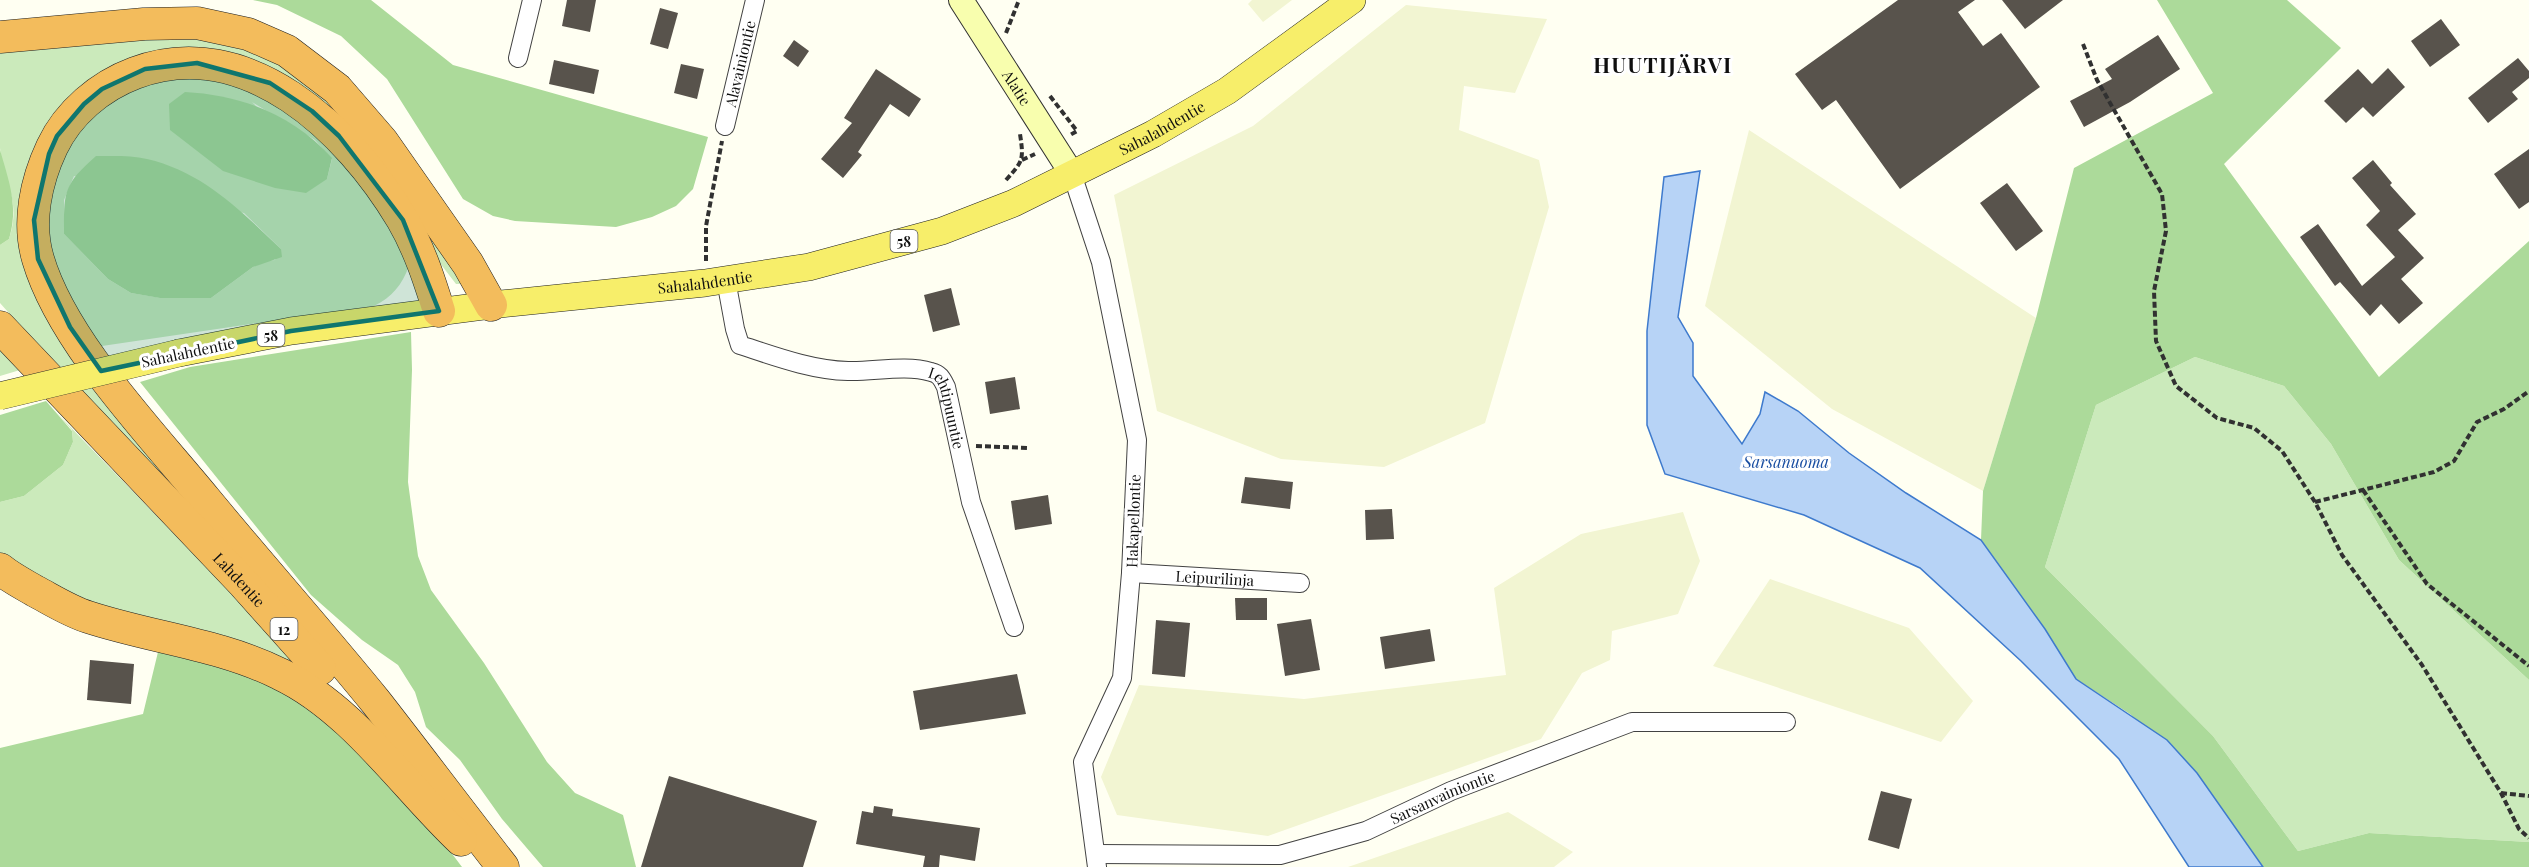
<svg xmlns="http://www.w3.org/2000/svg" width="2529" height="867" font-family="'Playfair Display',serif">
<rect width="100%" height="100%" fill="#fffff2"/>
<g fill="#f2f5d2">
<polygon points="1252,0 1292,0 1263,22 1248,4"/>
<polygon points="1406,5 1547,19 1515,93 1464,86 1459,130 1539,160 1549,207 1485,423 1384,467 1281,459 1157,411 1114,195 1253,126"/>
<polygon points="1749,130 2036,318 1983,491 1832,409 1705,306"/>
<polygon points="1683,512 1700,561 1678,614 1612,631 1610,660 1582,673 1541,739 1268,836 1117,815 1101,777 1139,685 1304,699 1506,675 1494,588 1581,534"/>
<polygon points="1770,579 1909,628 1973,701 1941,742 1713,666"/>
<polygon points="1508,812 1573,852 1554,867 1348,867"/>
</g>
<g fill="#cbeabb" fill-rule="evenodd">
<path d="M145,33L245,43L331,95L464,284H456L436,258L274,75L97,82L25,240L212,531L86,400L0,303V245L9,239C22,198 3,185 0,148C0,115 0,80 0,46Z"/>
<path d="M178,73L257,88L326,136L395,230L409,266C402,285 392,297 374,306L102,346L80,320L48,253L43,220L61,151L111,96ZM252,102L315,140L332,159L327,179ZM74,176L244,213L281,249L275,260L265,261L253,267L211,298H161L131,293L108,279L64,234V200Z"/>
<polygon points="0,349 20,370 0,376"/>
<polygon points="2195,357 2284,386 2331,444 2399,560 2529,680 2529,842 2369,833 2298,851 2213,736 2045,567 2096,405"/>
<polygon points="54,410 243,605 309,676 93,604 66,592 0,553 0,502 24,496 63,465 73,442 72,430"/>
</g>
<g fill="#acda9a">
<polygon points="253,0 371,0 453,65 708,137 693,189 676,206 652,217 616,227 515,221 493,216 463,199 387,79 341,36 277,5"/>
<polygon points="2157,0 2287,0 2341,48 2224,164 2379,377 2529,241 2529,680 2399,560 2331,444 2284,386 2195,357 2096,405 2045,567 2213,736 2298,851 2369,833 2529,842 2529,867 2263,867 2197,773 2130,714 2076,679 2045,629 1981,540 1983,491 2036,318 2074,168 2213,93"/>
<path d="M185,92C242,95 293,115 332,158L327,179L306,193L275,188L223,171L170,130L169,104Z"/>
<path d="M0,150C9,181 19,208 9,239L0,245Z"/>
<path d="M96,156C112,156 131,155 147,159C203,172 240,210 281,249L282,257L253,267L211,298H160L131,293L108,279L64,234C64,192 63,185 96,156Z"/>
<polygon points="411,332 412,370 408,482 418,556 431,590 484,663 547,762 575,793 623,815 636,867 543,867 502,819 460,760 426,727 415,692 398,665 362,640 311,595 140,382 190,367"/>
<polygon points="46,401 72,431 73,442 63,465 24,496 0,502 0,415"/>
<polygon points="158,652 237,671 289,690 404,790 462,867 0,867 0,748 143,714"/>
</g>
<polygon fill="#b7d3f6" stroke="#3e7acd" stroke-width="1.5" points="1700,171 1678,317 1693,343 1693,376 1742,444 1760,414 1765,392 1798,411 1849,453 1906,493 1981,540 2045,629 2076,679 2167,740 2197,773 2263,867 2189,867 2119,759 2021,661 1920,568 1804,515 1665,474 1647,425 1647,331 1664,177"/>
<g fill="#58534c">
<polygon points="567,0 596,0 590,32 562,26"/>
<polygon points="1898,0 1975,0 1958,12 1983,46 2001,33 2040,87 1900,189 1836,100 1822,110 1795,74"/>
<polygon points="2002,0 2063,0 2025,29"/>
<polygon points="660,8 678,13 668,49 650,44"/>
<polygon points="2441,19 2460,45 2430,67 2411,41"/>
<polygon points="2158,35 2180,69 2130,102 2084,127 2070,101 2112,79 2105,69"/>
<polygon points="794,40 809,51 798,67 783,56"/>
<polygon points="2518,58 2529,71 2529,78 2512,92 2518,99 2488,123 2468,98"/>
<polygon points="554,60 599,70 594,94 549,84"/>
<polygon points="681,64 704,69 697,99 674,93"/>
<polygon points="2388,68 2405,87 2373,117 2363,107 2346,123 2324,101 2358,69 2372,84"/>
<polygon points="876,69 921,99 909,117 890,104 858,152 862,155 843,178 821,159 852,123 844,118"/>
<polygon points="2529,149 2529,202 2519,209 2494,174"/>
<polygon points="2373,160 2392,183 2390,185 2416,214 2398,230 2424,258 2401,279 2423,303 2399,324 2381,304 2370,316 2340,282 2335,286 2300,237 2318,224 2362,286 2395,257 2366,225 2380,211 2352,178"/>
<polygon points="2007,183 2043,231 2016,251 1980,203"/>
<polygon points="951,288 960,325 933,332 924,295"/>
<polygon points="1015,377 1020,409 990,414 985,382"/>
<polygon points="1245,477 1293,482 1290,509 1241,503"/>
<polygon points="1048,495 1052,524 1015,530 1011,501"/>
<polygon points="1392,509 1394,539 1366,540 1365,510"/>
<polygon points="1235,598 1267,598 1267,620 1236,620"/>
<polygon points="1311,619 1320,670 1285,676 1277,624"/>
<polygon points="1156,620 1190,623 1185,677 1152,674"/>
<polygon points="1430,629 1435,661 1385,669 1380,637"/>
<polygon points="90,660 134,664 131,704 87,700"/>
<polygon points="1017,674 1026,714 920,730 913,691"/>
<polygon points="669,776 817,821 803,867 641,867"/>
<polygon points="1881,791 1912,799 1899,849 1868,840"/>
<polygon points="874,806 893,809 892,816 980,828 975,861 940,855 939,867 923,867 925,856 856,844 862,811 873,813"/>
</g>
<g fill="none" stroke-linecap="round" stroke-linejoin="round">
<g stroke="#424242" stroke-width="20">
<g id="street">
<polyline points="518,58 532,0"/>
<path id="s1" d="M725,126L755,0"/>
<polyline points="1072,174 1101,262 1137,440 1131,573 1122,678 1083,762 1097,867"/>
<path id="s2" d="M726,280L735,329L740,345C774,356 811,370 848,371C874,372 905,364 931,372C940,374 942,379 946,387L971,502L1014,627"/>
<path id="s3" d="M1131,573L1300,583"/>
<path id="s4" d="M1096,854L1280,855L1366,831L1451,791L1632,722H1786"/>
</g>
</g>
<g stroke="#313131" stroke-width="26">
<g id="secondary">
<path id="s5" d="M961,0L1072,174"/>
</g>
</g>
<g stroke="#202020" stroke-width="28">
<g id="primary">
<path id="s6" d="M179,353L291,331L491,305L705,283L809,267L942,231L1014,203L1153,134L1227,91L1352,0"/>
</g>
</g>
<g stroke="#202020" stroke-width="33">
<g id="highway">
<polyline points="0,37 144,24 197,23 248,34 287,51 337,89 382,141 468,264 491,305"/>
<path d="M439,311C429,279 419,248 402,219C349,130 247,31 135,73C100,86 68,113 52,147C36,181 27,222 38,259C62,341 150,432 205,499C261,567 320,633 376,702C419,757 460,812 503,867"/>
<path id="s7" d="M0,327L244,584L320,669"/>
<path d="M0,569C11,578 23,584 35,591C52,600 69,611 88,617C152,638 220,644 280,674C352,708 404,786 461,840"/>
</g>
</g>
<g stroke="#313131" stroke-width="4" stroke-dasharray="6 3" stroke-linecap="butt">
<polyline points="1006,33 1019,0"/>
<polyline points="2083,44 2097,80 2162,194 2166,231 2154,291 2156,341 2176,386 2217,418 2254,428 2282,451 2315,502 2342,555 2422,665 2501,793 2519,829 2529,838"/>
<polyline points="1050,96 1077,131 1070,135"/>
<polyline points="1022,160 1035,154"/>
<path d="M1006,180C1023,161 1024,160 1020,134"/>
<polyline points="706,261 706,226 722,141"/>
<polyline points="976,446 1029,448"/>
<polyline points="2363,490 2427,584 2529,666"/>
<polyline points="2315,502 2434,472 2454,461 2477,422 2504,409 2529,391"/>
<polyline points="2501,793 2529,796"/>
</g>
<use href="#street" stroke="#fff" stroke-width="18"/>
<use href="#secondary" stroke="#f8feae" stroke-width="24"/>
<use href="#primary" stroke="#f7ee6a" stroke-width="27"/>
<use href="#highway" stroke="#f3bc5c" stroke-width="32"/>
<g stroke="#202020" stroke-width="28" stroke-linecap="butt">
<polyline id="primary-bridge" points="0,396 179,353"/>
</g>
<use href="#primary-bridge" stroke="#f7ee6a" stroke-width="27"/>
</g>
<path fill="#0f766e" fill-opacity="0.2" stroke="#0f766e" stroke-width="4.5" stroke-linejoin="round" d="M197,63L270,83L312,111L339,136L403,220L439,311L291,331L101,371L70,327L38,259L34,220L49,154L57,136L84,104L102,89L145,69Z"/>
<g text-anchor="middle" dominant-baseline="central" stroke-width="6" stroke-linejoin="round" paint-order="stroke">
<g fill="#fff" stroke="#575757" stroke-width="1.5">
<rect x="890.5" y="230" width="27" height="22" rx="4.5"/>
<rect x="257.5" y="324" width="27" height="22" rx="4.5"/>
<rect x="270.5" y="618" width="27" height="22" rx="4.5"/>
</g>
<g font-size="14" font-weight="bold" fill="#0f0f0f">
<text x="904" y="241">58</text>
<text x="271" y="335">58</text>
<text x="284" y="629">12</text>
</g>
<g font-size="15" fill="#0f0f0f" stroke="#fff">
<text stroke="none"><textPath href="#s1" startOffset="64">Alavainiontie</textPath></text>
<text stroke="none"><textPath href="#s5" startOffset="104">Alatie</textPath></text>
<text stroke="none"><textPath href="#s6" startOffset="1017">Sahalahdentie</textPath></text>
<text stroke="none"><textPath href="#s6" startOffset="531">Sahalahdentie</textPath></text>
<text transform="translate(188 352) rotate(-12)">Sahalahdentie</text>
<text stroke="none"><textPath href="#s2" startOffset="303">Lehtipuuntie</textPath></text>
<text transform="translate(1133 521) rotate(-88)">Hakapellontie</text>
<text stroke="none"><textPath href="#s3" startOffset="84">Leipurilinja</textPath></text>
<text stroke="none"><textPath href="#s7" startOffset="348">Lahdentie</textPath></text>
<text stroke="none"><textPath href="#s4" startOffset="357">Sarsanvainiontie</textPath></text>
</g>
<g font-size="16" font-style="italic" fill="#184da1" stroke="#fff">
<text x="1786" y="461">Sarsanuoma</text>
</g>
<g font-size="21" font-weight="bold" letter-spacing="1.5" fill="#0f0f0f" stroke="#fff">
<text x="1663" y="64">HUUTIJÄRVI</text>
</g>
</g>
</svg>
